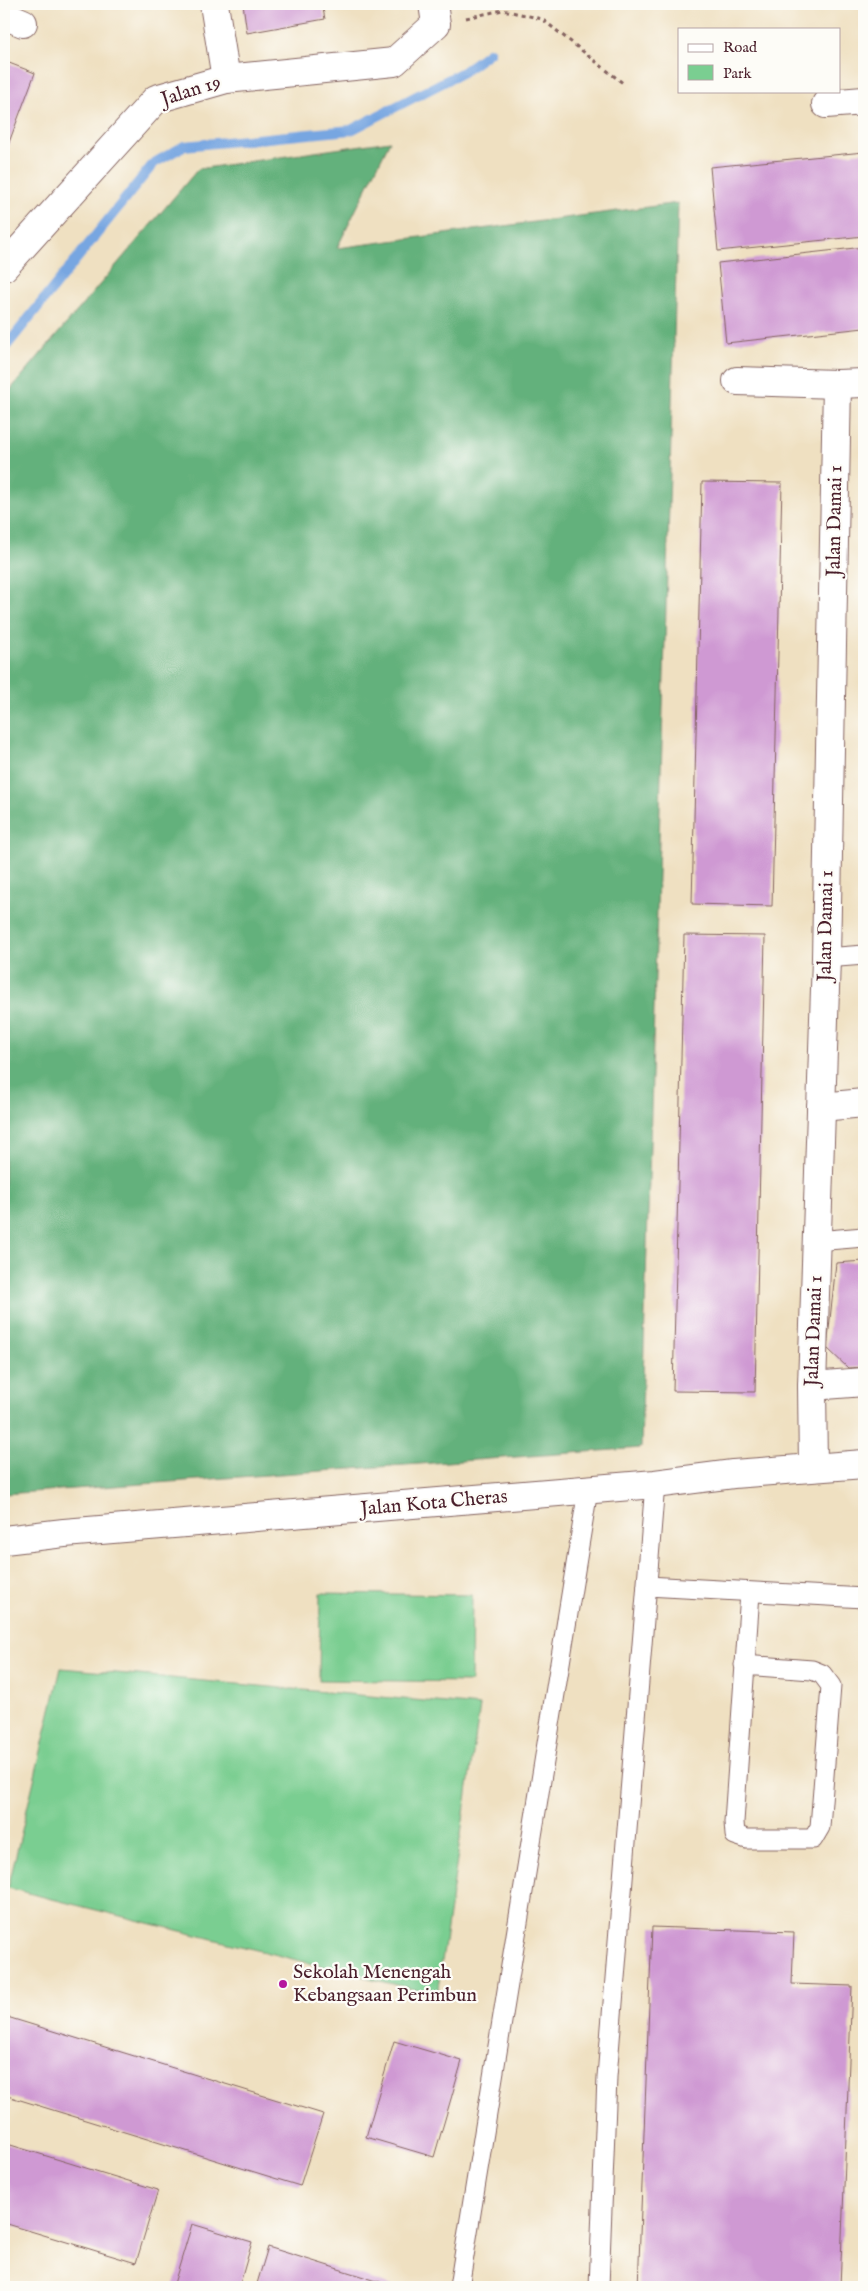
<svg xmlns="http://www.w3.org/2000/svg" width="868" height="2291" font-family="'IM FELL English',serif">
<rect width="100%" height="100%" fill="#fdfcf7"/>
<filter id="ink" filterUnits="userSpaceOnUse"><feTurbulence type="fractalNoise" baseFrequency=".02" numOctaves="2"/><feDisplacementMap in="SourceGraphic" scale="10" xChannelSelector="R" yChannelSelector="G"/><feConvolveMatrix kernelMatrix="1 2 1 2 8 2 1 2 1" color-interpolation-filters="sRGB"/></filter>
<filter id="wash" filterUnits="userSpaceOnUse"><feTurbulence type="fractalNoise" baseFrequency=".0096" numOctaves="4" result="noise"/><feDisplacementMap in="SourceGraphic" scale="20" xChannelSelector="R" yChannelSelector="G"/><feGaussianBlur stdDeviation="1.12" result="paint"/><feColorMatrix in="noise" values="0 0 0 0 0 0 0 0 0 0 0 0 0 0 0 0 0 1.4 0 .05"/><feComposite in="paint" operator="in"/></filter>
<g filter="url(#wash)">
<rect width="100%" height="100%" fill="#efe0c1"/>
<g fill="#7ace91" stroke="#62765e">
<polygon points="320,1593 472,1595 471,1682 319,1680"/>
<polygon points="61,1668 480,1706 437,1995 8,1888"/>
</g>
<polygon fill="#63b17b" stroke="#566853" points="390,141 337,248 678,203 641,1448 4,1494 4,397 198,169"/>
<g fill="none" stroke-linecap="round" stroke-linejoin="round">
<polyline stroke="#77a6e1" stroke-width="10" points="4,349 154,163 184,146 351,130 463,72 490,52"/>
</g>
<g id="blocks">
<g fill="#cf99d3">
<polygon points="243,4 322,4 325,19 247,33"/>
<polygon points="4,61 35,73 8,145 4,144"/>
<polygon points="864,152 864,236 718,251 710,167"/>
<polygon points="864,247 864,328 726,343 718,263"/>
<polygon points="702,482 782,483 772,906 692,904"/>
<polygon points="684,935 765,936 755,1392 673,1391"/>
<polygon points="864,1261 864,1367 848,1368 827,1348 836,1263"/>
<polygon points="652,1927 794,1932 792,1984 852,1986 840,2287 638,2287"/>
<polygon points="4,2016 323,2114 300,2186 4,2095"/>
<polygon points="394,2041 462,2061 434,2157 366,2137"/>
<polygon points="4,2143 158,2190 136,2263 4,2223"/>
<polygon points="192,2224 252,2242 239,2287 173,2287"/>
<polygon points="268,2247 396,2287 256,2287"/>
</g>
</g>
</g>
<g filter="url(#ink)">
<use href="#blocks" fill-opacity="0" stroke="#846360" stroke-width="1"/>
<g fill="none" stroke-linecap="round" stroke-linejoin="round">
<g stroke="#846360" stroke-width="21">
<g id="service">
<polyline points="826,958 864,955"/>
<polyline points="816,1241 864,1237"/>
<polyline points="647,1586 864,1598"/>
<polyline points="744,1665 812,1670 822,1674 831,1686 820,1827 813,1839 747,1839 735,1835 734,1822 750,1593"/>
<polyline points="459,2287 588,1490"/>
<polyline points="599,2287 607,2077 655,1484"/>
</g>
</g>
<g stroke="#846360" stroke-width="30">
<g id="minor">
<polyline points="214,4 226,79"/>
<polyline points="4,15 23,23"/>
<polyline points="826,104 864,101"/>
<polyline points="4,267 156,99 226,79 394,62 436,24 433,4"/>
<polyline points="737,381 837,384 864,383"/>
<polyline points="821,1107 864,1103"/>
<polyline points="812,1386 864,1382"/>
<polyline points="813,1467 812,1386 826,958 837,384"/>
</g>
</g>
<g stroke="#846360" stroke-width="30">
<polyline id="tertiary" points="4,1540 64,1533 655,1484 733,1474 864,1464"/>
</g>
<polyline stroke="#846360" stroke-width="3" stroke-dasharray="4 4" stroke-linecap="butt" points="466,18 503,10 542,19 624,84"/>
<use href="#service" stroke="#fff" stroke-width="19"/>
<use href="#minor" stroke="#fff" stroke-width="28"/>
<use href="#tertiary" stroke="#fff" stroke-width="28"/>
</g>
</g>
<circle fill="#b5179e" stroke="#fdfcf7" stroke-width="2" cx="283" cy="1984" r="5"/>
<g text-anchor="middle" dominant-baseline="central" stroke-width="4.5" stroke-linejoin="round" paint-order="stroke">
<g font-size="20" fill="#4a1f2b" stroke="#fdfcf7">
<text transform="translate(191 91) rotate(-18)">Jalan 19</text>
<text transform="translate(835 521) rotate(-89)">Jalan Damai 1</text>
<text transform="translate(826 926) rotate(-89)">Jalan Damai 1</text>
<text transform="translate(814 1331) rotate(-88)">Jalan Damai 1</text>
<text transform="translate(434 1503) rotate(-5)">Jalan Kota Cheras</text>
</g>
<g font-size="20" fill="#4a1f2b" stroke="#fdfcf7" text-anchor="start">
<text x="293" y="1972">Sekolah Menengah<tspan x="293" dy="23">Kebangsaan Perimbun</tspan></text>
</g>
</g>
<rect width="868" height="2291" fill="none" stroke="#fdfcf7" stroke-width="20"/>
<rect x="678" y="28" width="162" height="65" fill="#fdfcf7" stroke="#b5a4a5"/>
<rect x="688" y="44" width="25" height="8" fill="#ffffff" stroke="#b5a4a5"/>
<text x="723" y="52" font-size="15" fill="#4a1f2b">Road</text>
<rect x="688" y="65" width="25" height="15" fill="#7ace91" stroke="#b5a4a5"/>
<text x="723" y="78" font-size="15" fill="#4a1f2b">Park</text>
</svg>
